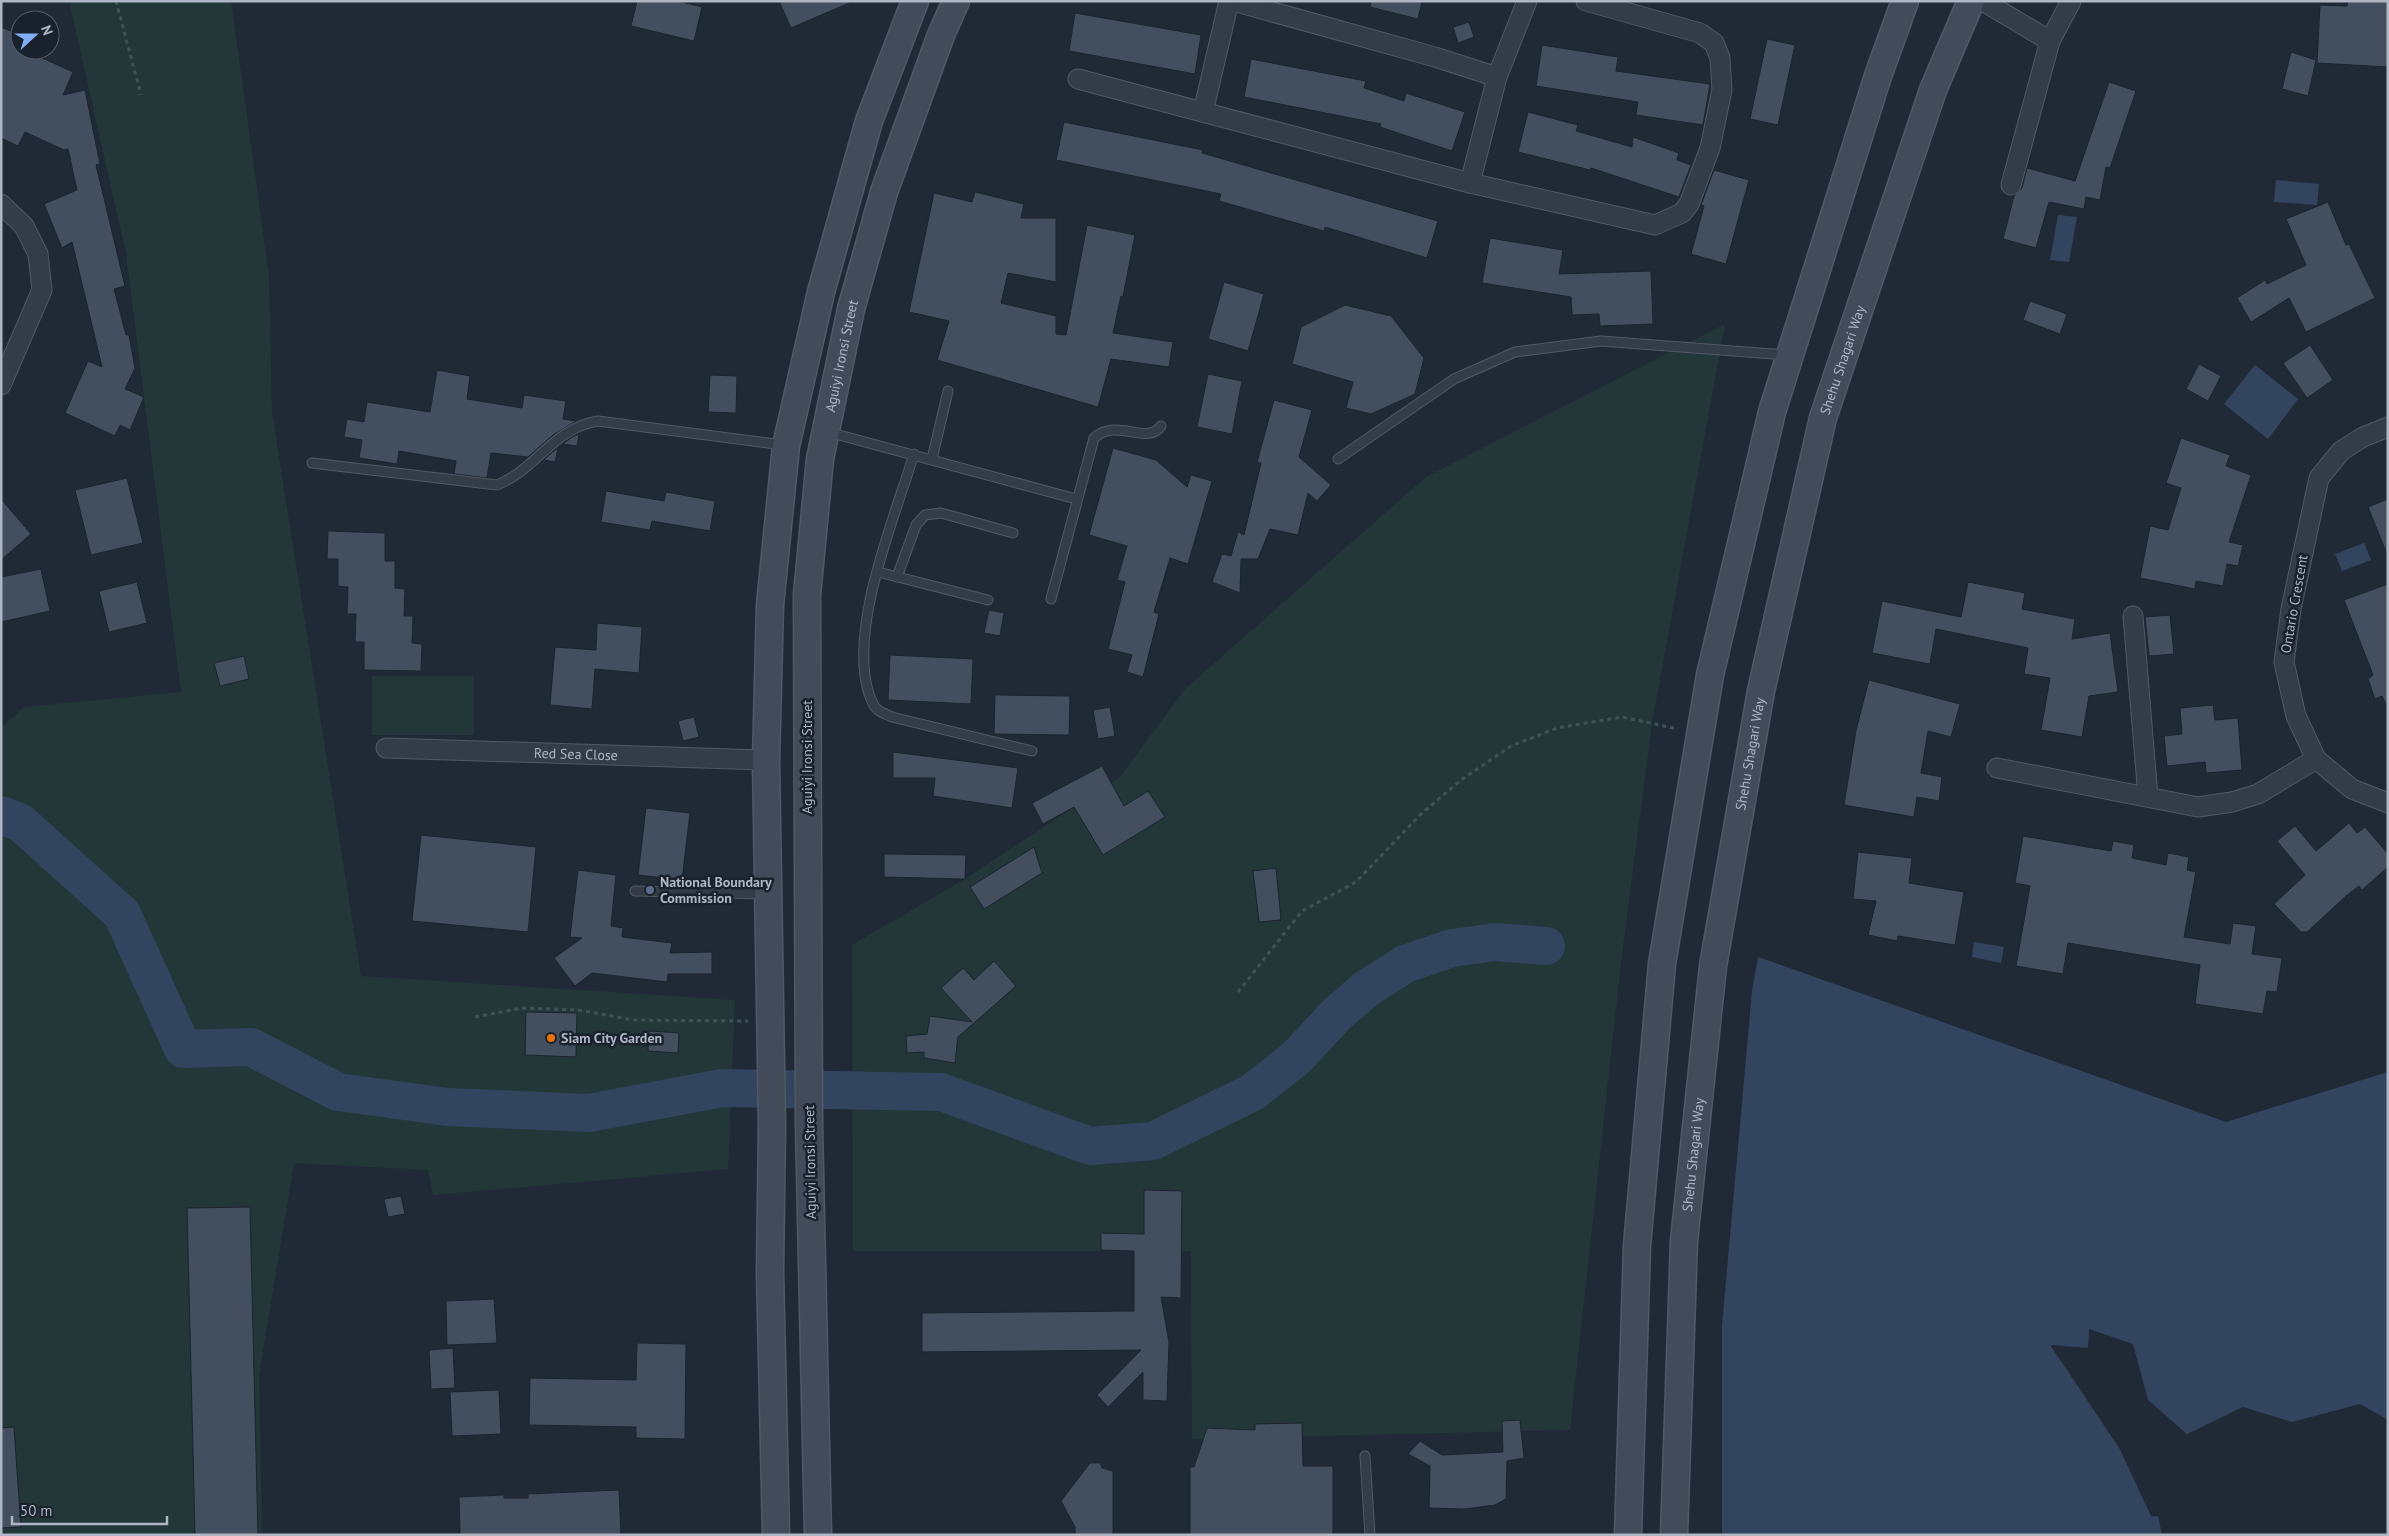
<svg xmlns="http://www.w3.org/2000/svg" width="2389" height="1536" font-family="'PT Sans',sans-serif">
<rect width="100%" height="100%" fill="#202a37"/>
<g fill="#233739">
<polygon points="69,1 231,1 269,276 272,413 361,976 735,1000 728,1169 433,1195 428,1170 294,1163 259,1375 262,1535 1,1535 1,728 24,707 181,692 126,253"/>
<polygon points="1725,324 1652,723 1621,962 1570,1430 1192,1439 1191,1251 853,1251 852,945 965,879 1120,777 1185,689 1426,477"/>
<rect x="372" y="676" width="102" height="59"/>
</g>
<g fill="#33455e">
<polygon points="2276,180 2319,184 2317,205 2274,202"/>
<polygon points="2058,215 2077,217 2069,262 2050,260"/>
<polygon points="2255,365 2298,399 2268,439 2224,404"/>
<polygon points="2364,543 2371,560 2342,571 2335,554"/>
<polygon points="1974,942 2004,947 2001,963 1972,957"/>
<polygon points="1758,957 2226,1122 2388,1072 2388,1420 2360,1404 2292,1422 2243,1407 2187,1434 2148,1400 2133,1344 2089,1329 2088,1348 2051,1345 2042,1382 2048,1408 2083,1410 2112,1477 2123,1519 2158,1516 2162,1535 1722,1535 1722,1326 1752,991"/>
</g>
<g fill="none" stroke-linecap="round" stroke-linejoin="round">
<g stroke="#33455e" stroke-width="38">
<polyline points="1,815 21,823 122,914 183,1049 251,1047 338,1092 448,1107 589,1113 722,1088 941,1092 1090,1146 1153,1141 1253,1092 1296,1058 1337,1014 1366,989 1405,964 1452,948 1496,942 1546,946"/>
<polyline points="2013,1332 2024,1340 2103,1458 2139,1535"/>
</g>
</g>
<g fill="#434f5f" stroke="#1b232e">
<polygon points="637,1 678,1 702,7 694,41 631,26"/>
<polygon points="779,1 854,1 791,28"/>
<polygon points="1371,1 1422,1 1418,19 1370,7"/>
<polygon points="2348,1 2388,1 2388,67 2317,63 2320,5 2347,6"/>
<polygon points="1075,13 1201,35 1195,74 1069,51"/>
<polygon points="1469,22 1474,37 1458,43 1453,27"/>
<polygon points="1,27 20,35 20,50 25,50 73,72 63,95 85,90 100,164 96,165 125,286 114,289 126,335 129,335 135,368 125,389 144,397 130,430 120,425 115,436 65,413 88,361 102,367 72,242 62,248 44,204 77,190 68,149 64,150 25,132 18,146 1,138"/>
<polygon points="1767,39 1795,45 1778,125 1750,119"/>
<polygon points="1542,45 1618,57 1616,71 1710,84 1703,125 1636,115 1638,102 1536,86"/>
<polygon points="2291,52 2316,60 2308,96 2282,89"/>
<polygon points="1251,59 1366,81 1364,88 1404,101 1406,93 1465,112 1452,151 1380,127 1381,124 1244,97"/>
<polygon points="2109,82 2136,91 2110,168 2106,167 2100,200 2086,197 2084,209 2049,202 2036,248 2003,239 2014,196 2022,188 2027,168 2075,181"/>
<polygon points="1528,112 1578,125 1576,131 1632,147 1633,137 1679,153 1677,160 1691,165 1679,197 1591,168 1590,170 1518,152"/>
<polygon points="1064,122 1203,150 1202,153 1438,221 1427,258 1325,227 1324,231 1219,201 1221,194 1056,160"/>
<polygon points="1714,170 1749,180 1726,264 1691,254 1704,206 1701,205"/>
<polygon points="975,192 1024,204 1021,218 1056,218 1056,282 1008,273 1001,303 1056,316 1056,334 1066,335 1087,225 1135,235 1123,297 1121,296 1113,333 1173,342 1169,367 1111,359 1098,407 937,360 949,321 909,312 934,193 972,202"/>
<polygon points="2328,202 2346,245 2349,244 2375,298 2306,332 2289,298 2251,322 2237,298 2265,280 2267,284 2306,265 2286,219"/>
<polygon points="1490,238 1563,250 1559,274 1651,271 1653,324 1600,326 1599,314 1572,315 1571,297 1482,283"/>
<polygon points="1224,282 1264,294 1248,351 1208,339"/>
<polygon points="2030,301 2067,314 2060,334 2023,320"/>
<polygon points="1345,305 1391,316 1424,358 1415,394 1371,414 1346,408 1353,382 1292,364 1301,327"/>
<polygon points="2310,345 2333,380 2307,398 2283,363"/>
<polygon points="2199,364 2221,376 2208,401 2186,389"/>
<polygon points="437,370 470,376 467,399 522,408 524,395 566,401 563,419 576,421 553,435 528,457 491,453 487,478 454,474 456,461 399,451 397,464 359,458 362,440 344,437 347,419 364,422 367,402 430,412"/>
<polygon points="1208,374 1242,381 1232,434 1197,427"/>
<polygon points="710,375 737,376 736,413 708,412"/>
<polygon points="1274,400 1312,410 1299,457 1331,485 1317,501 1308,493 1298,535 1270,529 1258,559 1241,559 1240,593 1212,582 1222,554 1231,556 1238,532 1244,535 1261,463 1257,462"/>
<polygon points="579,434 577,446 563,444 572,437"/>
<polygon points="2181,438 2230,455 2226,466 2251,475 2229,542 2243,545 2238,566 2227,564 2223,586 2196,581 2195,589 2140,578 2150,526 2168,530 2181,488 2166,483"/>
<polygon points="558,448 555,462 544,460 550,454"/>
<polygon points="1113,448 1156,460 1187,487 1191,475 1212,481 1188,564 1170,558 1154,612 1159,614 1143,677 1127,672 1132,655 1108,649 1125,582 1117,580 1127,546 1089,535"/>
<polygon points="127,478 143,543 91,555 75,490"/>
<polygon points="606,491 664,501 666,492 715,501 710,531 652,521 650,530 601,522"/>
<polygon points="1,499 31,534 1,560"/>
<polygon points="2388,499 2388,554 2387,554 2368,507"/>
<polygon points="328,531 385,533 385,561 395,561 395,588 405,589 404,616 413,616 412,643 422,644 421,671 364,670 364,642 355,642 356,614 347,614 348,587 338,586 338,559 327,559"/>
<polygon points="41,569 50,611 1,622 1,577"/>
<polygon points="137,582 147,623 109,632 99,591"/>
<polygon points="1968,582 2025,593 2022,609 2075,619 2072,639 2110,633 2118,692 2089,696 2082,737 2041,730 2050,678 2024,674 2028,648 1936,629 1930,664 1872,653 1882,601 1961,617"/>
<polygon points="2388,584 2388,708 2382,696 2375,699 2368,679 2373,675 2344,600"/>
<polygon points="989,610 1004,613 1000,636 984,633"/>
<polygon points="2170,615 2174,654 2149,656 2145,617"/>
<polygon points="597,623 642,627 639,673 595,669 592,709 550,705 555,647 596,650"/>
<polygon points="890,655 973,659 971,704 888,700"/>
<polygon points="244,656 249,679 220,686 214,663"/>
<polygon points="1869,680 1960,704 1951,737 1928,731 1921,773 1942,777 1939,801 1917,797 1914,817 1844,805 1856,730"/>
<polygon points="995,695 1070,696 1069,735 994,734"/>
<polygon points="2213,705 2215,720 2238,718 2242,770 2206,773 2205,762 2167,766 2164,736 2182,734 2180,708"/>
<polygon points="1110,707 1115,736 1098,739 1093,710"/>
<polygon points="694,717 699,737 683,741 678,721"/>
<polygon points="893,752 1018,768 1012,808 933,796 935,778 893,778"/>
<polygon points="1102,766 1124,806 1148,791 1165,817 1103,855 1074,807 1043,824 1032,803"/>
<polygon points="646,808 690,813 682,880 638,875"/>
<polygon points="2349,823 2357,833 2365,827 2388,854 2388,867 2362,890 2359,886 2346,896 2307,932 2301,932 2274,904 2305,875 2277,841 2295,826 2316,851"/>
<polygon points="421,835 536,847 528,932 412,921"/>
<polygon points="2023,836 2111,851 2113,841 2134,845 2132,858 2166,865 2168,853 2189,857 2187,870 2196,872 2184,937 2230,944 2233,923 2256,926 2252,954 2282,958 2277,992 2267,991 2263,1014 2195,1004 2200,965 2068,943 2063,974 2016,966 2030,886 2015,883"/>
<polygon points="1034,847 1042,873 984,909 970,887"/>
<polygon points="1858,852 1912,858 1909,883 1964,892 1955,945 1898,936 1897,941 1868,935 1876,901 1853,899"/>
<polygon points="884,854 966,855 965,879 884,877"/>
<polygon points="1276,868 1281,920 1259,922 1253,871"/>
<polygon points="578,870 616,875 611,926 623,928 622,937 672,943 670,953 712,952 712,974 668,974 667,982 592,973 575,986 554,958 582,938 570,937"/>
<polygon points="994,961 1016,986 958,1037 955,1063 924,1058 924,1052 907,1053 906,1036 927,1034 930,1016 972,1022 941,988 963,968 974,980"/>
<polygon points="526,1012 577,1013 576,1057 525,1055"/>
<polygon points="649,1031 679,1033 678,1053 648,1051"/>
<polygon points="1144,1190 1182,1191 1181,1298 1161,1297 1169,1342 1167,1401 1143,1400 1143,1372 1108,1407 1097,1395 1141,1350 922,1352 922,1313 1134,1311 1134,1251 1101,1250 1101,1233 1144,1234"/>
<polygon points="401,1196 405,1214 388,1217 384,1199"/>
<polygon points="250,1207 258,1535 195,1535 187,1208"/>
<polygon points="494,1299 497,1343 447,1345 446,1301"/>
<polygon points="637,1343 686,1344 685,1439 636,1438 636,1427 529,1425 530,1378 636,1380"/>
<polygon points="453,1348 455,1388 431,1389 429,1350"/>
<polygon points="499,1390 501,1434 452,1436 450,1392"/>
<polygon points="1520,1420 1524,1458 1507,1461 1506,1499 1495,1505 1465,1509 1429,1508 1430,1466 1408,1454 1420,1441 1442,1455 1503,1452 1502,1421"/>
<polygon points="1302,1423 1303,1466 1333,1466 1333,1535 1190,1535 1190,1467 1194,1467 1207,1428 1255,1430 1255,1424"/>
<polygon points="14,1427 21,1527 1,1528 1,1428"/>
<polygon points="1090,1463 1100,1463 1102,1468 1113,1471 1113,1535 1075,1535 1075,1527 1061,1501"/>
<polygon points="619,1490 621,1535 460,1535 459,1497 504,1495 504,1498 528,1498 528,1494"/>
</g>
<g fill="none" stroke-linecap="round" stroke-linejoin="round">
<g stroke="#515965" stroke-width="11">
<g id="lane">
<polyline points="828,432 1076,499"/>
<path d="M914,454C894,519 848,629 869,694C871,699 873,707 878,710C882,713 888,715 892,717L1032,751"/>
<polyline points="932,459 948,391"/>
<polyline points="1338,459 1454,379 1515,352 1601,341 1787,355"/>
<path d="M312,463L497,485C537,469 553,428 598,421L783,445"/>
<polyline points="878,572 988,600"/>
<polyline points="897,577 916,525 925,515 941,513 1013,533"/>
<path d="M1051,599L1094,438C1117,417 1147,446 1161,426"/>
<polyline points="635,891 766,894"/>
<polyline points="1365,1456 1370,1535"/>
</g>
</g>
<g stroke="#515965" stroke-width="21">
<g id="street">
<polyline points="1233,1 1435,57 1497,77"/>
<polyline points="1983,1 2050,41 2071,1"/>
<polyline points="1078,79 1470,183 1655,225 1682,213 1689,204 1710,148 1722,90 1720,58 1714,43 1700,33 1586,1"/>
<polyline points="1203,112 1229,1"/>
<polyline points="1470,183 1497,77 1527,1"/>
<polyline points="2011,185 2050,41"/>
<polyline points="1,204 24,226 38,254 42,290 1,385"/>
<polyline points="2388,427 2363,437 2341,451 2319,478 2291,609 2284,662 2296,716 2316,759 2352,789 2388,803"/>
<polyline points="2133,616 2148,797"/>
<path id="s1" d="M386,748L766,760"/>
<polyline points="1997,768 2198,807 2232,802 2258,794 2316,759"/>
</g>
</g>
<g stroke="#515965" stroke-width="29">
<g id="secondary">
<polyline points="776,1535 770,1271 772,1125 766,760 770,605 786,446 821,292 869,121 915,1"/>
<path id="s2" d="M818,1535L809,1125L807,595L820,459L851,309L884,192L941,35L956,1"/>
<polyline points="1628,1535 1637,1246 1662,964 1710,675 1772,412 1878,76 1905,1"/>
<path id="s3" d="M1674,1535L1684,1241L1713,966L1761,691L1823,418L1933,90L1971,1"/>
</g>
</g>
<g stroke="#3f5355" stroke-width="3" stroke-dasharray="4 4" stroke-linecap="butt">
<polyline points="116,1 141,95"/>
<polyline points="1238,992 1302,911 1356,882 1421,814 1461,780 1511,746 1557,728 1622,717 1678,729"/>
<polyline points="475,1017 522,1008 578,1010 634,1020 748,1021"/>
</g>
<use href="#lane" stroke="#333c47" stroke-width="9"/>
<use href="#street" stroke="#333c47" stroke-width="19"/>
<use href="#secondary" stroke="#414b5a" stroke-width="26"/>
</g>
<circle fill="#5c6f8a" stroke="#19212c" stroke-width="2" cx="650" cy="890" r="5"/>
<circle fill="#e8710a" stroke="#19212c" stroke-width="2" cx="551" cy="1038" r="5"/>
<g text-anchor="middle" dominant-baseline="central" stroke-width="5" stroke-linejoin="round" paint-order="stroke">
<g font-size="14" fill="#aeb6c4" stroke="#19212c">
<text stroke="none"><textPath href="#s2" startOffset="1182">Aguiyi Ironsi Street</textPath></text>
<text stroke="none"><textPath href="#s3" startOffset="1191">Shehu Shagari Way</textPath></text>
<text transform="translate(2294 604) rotate(-80)">Ontario Crescent</text>
<text stroke="none"><textPath href="#s1" startOffset="190">Red Sea Close</textPath></text>
<text stroke="none"><textPath href="#s3" startOffset="786">Shehu Shagari Way</textPath></text>
<text transform="translate(807 757) rotate(-90)">Aguiyi Ironsi Street</text>
<text stroke="none"><textPath href="#s3" startOffset="381">Shehu Shagari Way</textPath></text>
<text transform="translate(810 1162) rotate(-91)">Aguiyi Ironsi Street</text>
</g>
<g font-size="14" font-weight="bold" fill="#aeb6c4" stroke="#19212c" text-anchor="start">
<text x="660" y="882">National Boundary<tspan x="660" dy="16">Commission</tspan></text>
<text x="561" y="1038">Siam City Garden</text>
</g>
</g>
<rect width="2389" height="1536" fill="none" stroke="#aeb6c4" stroke-width="5"/>
<g transform="translate(35 35) rotate(69)"><circle r="24" fill="#19212c" stroke="#555d69"/>
<path d="M0-4L9 19L0 12L-9 19Z" fill="#80aff6"/>
<text y="-8" font-size="14" font-weight="bold" text-anchor="middle" fill="#aeb6c4">N</text>
</g>
<path d="M12 1516v8h155v-8" fill="none" stroke="#aeb6c4" stroke-width="2.5"/>
<text x="20" y="1516" font-size="15" fill="#aeb6c4" stroke="#19212c" stroke-width="4" paint-order="stroke">50 m</text>
</svg>
